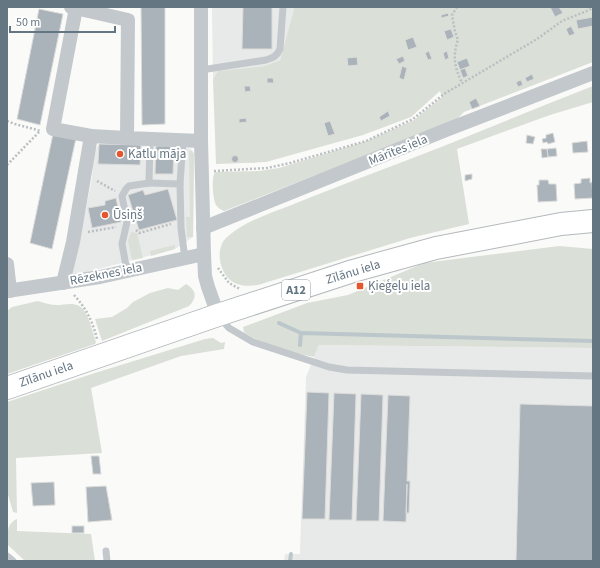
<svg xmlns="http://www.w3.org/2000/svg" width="600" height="568" font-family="'Source Sans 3',sans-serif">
<rect width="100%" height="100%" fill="#fafaf8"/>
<g fill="#e8e9e9">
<polygon points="212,7 294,7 293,13 280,60 265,66 218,71 213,79"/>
<polygon points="175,144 191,149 194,154 193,237 175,249 72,276 92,178 94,152 98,146"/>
<polygon points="319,345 593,348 593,561 284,561 285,554 300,554 306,377"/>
</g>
<g fill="#dadfd7">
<path d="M294,7H593V62L464,112L455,121L224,211C221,210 218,208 216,205C213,200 211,178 215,172L259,171L279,168L367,141L414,120L442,97L440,91L411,117L363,135L266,162L216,164L213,79L218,71L265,66L280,60L293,13Z"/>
<path d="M593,86V102L550,115L457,149L469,224L410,238L258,285C248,286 239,287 230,280C219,270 215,248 227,237C244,222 268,214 289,206C318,194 347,183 376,172C449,145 521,114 593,86Z"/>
<polygon points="189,151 192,151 194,154 193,237 187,237 186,217 190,217"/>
<polygon points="131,232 137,233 143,258 132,260 128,241"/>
<polygon points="175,245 175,249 151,256 150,251"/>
<path d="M559,246L593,249V348L319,345L314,357C293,353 261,345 244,332L243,327L307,303L348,295L424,263Z"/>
<path d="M186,284C196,290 198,297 189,306L102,341L95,319L112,317L127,308L133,302L150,293L168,288L178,290Z"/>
<path d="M38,301C44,303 51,305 57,305C64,305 72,302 79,306C88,310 93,333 96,342L95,344L7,374V311L12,307Z"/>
<polygon points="213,338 221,343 225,342 224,349 181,356 91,388 102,453 16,458 17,513 13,512 7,491 7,402 95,373 205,339"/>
<path d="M17,519V531L91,534L95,561H25L7,544C7,534 7,523 17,519Z"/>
</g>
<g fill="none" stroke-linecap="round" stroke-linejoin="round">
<g stroke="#bbc7cb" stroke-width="4">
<polyline points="279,323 301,333"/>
<polyline points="300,345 301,333 593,341"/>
<polyline points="290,561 291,554"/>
</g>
</g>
<g fill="#aab3b9" stroke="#dcdcda">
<polygon points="141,7 165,7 165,124 142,125"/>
<polygon points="243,7 272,7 272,49 242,49"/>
<polygon points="550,7 559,7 563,13 555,17"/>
<polygon points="39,9 63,14 40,125 17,119"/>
<polygon points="448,13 449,16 441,18 441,15"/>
<polygon points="593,17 593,26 578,29 576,20"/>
<polygon points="571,26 575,34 569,36 566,29"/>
<polygon points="451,29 454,37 447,40 444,31"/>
<polygon points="413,37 417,47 408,50 405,40"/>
<polygon points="429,51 432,59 428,60 425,53"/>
<polygon points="447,51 449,58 445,60 443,53"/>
<polygon points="403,56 405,61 399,64 396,59"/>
<polygon points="357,57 358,65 348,66 347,58"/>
<polygon points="467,58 470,66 460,70 457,62"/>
<polygon points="402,66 407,68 404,80 399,78"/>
<polygon points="465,68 468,76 463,78 460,70"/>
<polygon points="532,74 534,79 527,82 525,78"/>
<polygon points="267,78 273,78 274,83 267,83"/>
<polygon points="521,80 523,85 518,87 516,82"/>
<polygon points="244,86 250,86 251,91 245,92"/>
<polygon points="476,98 480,106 472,109 469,102"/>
<polygon points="388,111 390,116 381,121 379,117"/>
<polygon points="246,118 247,122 239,123 239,119"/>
<polygon points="330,121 335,134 328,136 324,123"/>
<polygon points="553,133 555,142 548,144 547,142 543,143 542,139 546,138 546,135"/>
<polygon points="53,134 76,138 52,249 30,243"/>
<polygon points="527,135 535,137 533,144 526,143"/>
<polygon points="587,141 588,152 573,153 572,143"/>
<polygon points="99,144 141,145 140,165 98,164"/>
<polygon points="156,146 174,146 173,174 155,174"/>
<polygon points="556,148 557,156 548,157 547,149"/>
<polygon points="541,149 547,149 548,157 542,158"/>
<circle cx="235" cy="159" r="3.5"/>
<polygon points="472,174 472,179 465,181 465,175"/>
<polygon points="590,178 590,183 592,182 593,198 575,199 574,184 581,183 581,179"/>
<polygon points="539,180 548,180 549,184 556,184 557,201 538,202 537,185 539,185"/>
<polygon points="168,189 177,220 139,230 128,195 143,190 145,195"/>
<polygon points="116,198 121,222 92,228 88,208 105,205 105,201"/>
<polygon points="307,392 329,393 325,519 302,519"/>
<polygon points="334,393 356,394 352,520 329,520"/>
<polygon points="361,394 383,395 379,521 356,521"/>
<polygon points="388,395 410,396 407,481 410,481 410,485 409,513 406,513 407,484 407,487 406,522 383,521"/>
<polygon points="520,404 593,406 593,561 516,561"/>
<polygon points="91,456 99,456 101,474 93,474"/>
<polygon points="54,482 55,505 33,506 31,483"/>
<polygon points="106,486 112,520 88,522 86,487"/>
<rect x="72" y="526" width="12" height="7"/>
</g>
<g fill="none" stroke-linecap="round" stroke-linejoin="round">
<g stroke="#b4b9bd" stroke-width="24">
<polyline id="highway" points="7,388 218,315 353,271 436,248 561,224 593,221"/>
</g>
<g stroke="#bbbfc2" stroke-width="2.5" stroke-dasharray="2 2" stroke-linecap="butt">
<path d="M457,7L452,15L455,32L458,40C452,57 455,68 462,83"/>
<polyline points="7,121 15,124 41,131"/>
<polyline points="7,165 40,131"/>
<polyline points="214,171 267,168 290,163 366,141 413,119 444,94 537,39 562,21 589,10 593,7"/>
<polyline points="97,181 115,191"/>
<polyline points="136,230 139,233 171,224"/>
<polyline points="88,232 116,227"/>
<polyline points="218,268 229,283 240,289"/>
<path d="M74,295C86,308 93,322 97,339"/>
</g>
<g stroke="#c3c8cc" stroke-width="7">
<path d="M201,70L266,60C273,58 277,56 280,49L283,7"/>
<polyline points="149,183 180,184 181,228 185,259"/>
<polyline points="180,184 183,140"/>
<polyline points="127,271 122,244 127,222 122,196 126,189 129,186 149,183 150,139"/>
<polyline points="219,317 229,328 253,342 329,367 347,370 593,376"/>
<polyline points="106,551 107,561"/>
<polyline points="7,556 13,561"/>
</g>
<g stroke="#c3c8cc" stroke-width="14">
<polyline points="71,7 128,20 127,138 201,141"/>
<polyline points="201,7 201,141 204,254 205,276 208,287 218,315"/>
<polyline points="76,8 53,129 91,136"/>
<polyline points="203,228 446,130 593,73"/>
<polyline points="7,264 10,291"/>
<polyline points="63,283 73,242 91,136 127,138"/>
<polyline points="7,291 100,277 204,254"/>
</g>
<use href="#highway" stroke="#fff" stroke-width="22"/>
</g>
<g fill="#e4572e" stroke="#fff" stroke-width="1.5">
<circle cx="120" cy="154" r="4"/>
<circle cx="105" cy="215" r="4"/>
<rect x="356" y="282" width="8" height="8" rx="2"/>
</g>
<g text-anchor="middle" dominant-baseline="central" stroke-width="4" stroke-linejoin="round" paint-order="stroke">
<rect fill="#fff" stroke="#939fa8" stroke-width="1" x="282" y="280" width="28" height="20" rx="3"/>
<g font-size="12" font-weight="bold" fill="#657683">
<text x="296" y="290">A12</text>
</g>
<g font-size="13" fill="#657683" stroke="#fff">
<text transform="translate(398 150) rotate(-22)">Mārītes iela</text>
<text transform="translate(353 272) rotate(-17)">Zīlānu iela</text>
<text transform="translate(106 274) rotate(-11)">Rēzeknes iela</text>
<text transform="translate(46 374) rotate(-19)">Zīlānu iela</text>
</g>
<g font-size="13" fill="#657683" stroke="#fff" text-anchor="start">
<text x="128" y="154">Katlu māja</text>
<text x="113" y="215">Ūsiņš</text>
<text x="368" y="286">Ķieģeļu iela</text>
</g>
</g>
<rect width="600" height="568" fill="none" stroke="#657683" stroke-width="16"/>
<path d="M10 26v6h105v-6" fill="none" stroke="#657683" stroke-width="2"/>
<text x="16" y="26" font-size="12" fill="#657683" stroke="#ffffff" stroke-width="3" paint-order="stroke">50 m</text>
</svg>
